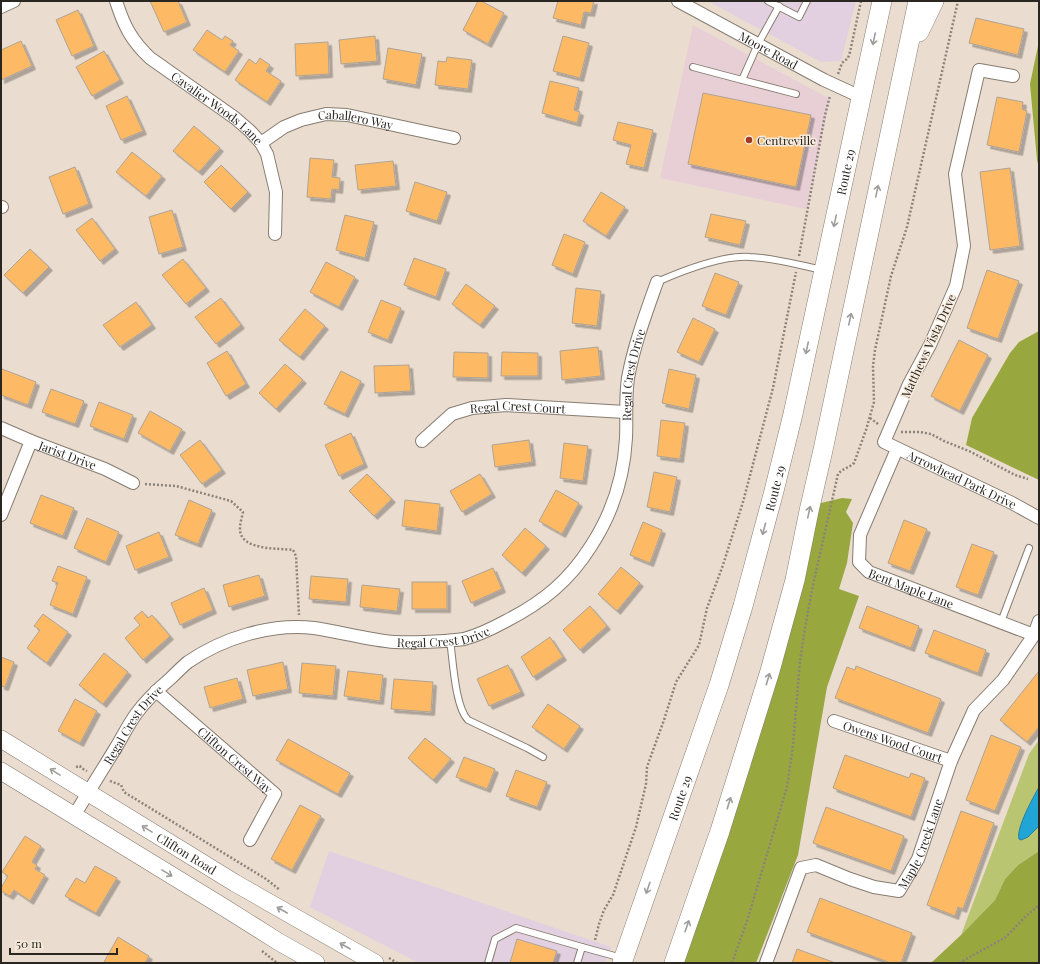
<svg xmlns="http://www.w3.org/2000/svg" width="1040" height="964" font-family="'Playfair Display',serif">
<defs>
<filter id="shadow"><feDropShadow dx="3.5" dy="3.5" stdDeviation="0" flood-color="#0004"/></filter>
</defs>
<rect width="100%" height="100%" fill="#eaddd0"/>
<g fill="#e2cfdf">
<polygon points="708,1 856,1 841,61 821,62"/>
<polygon points="329,851 611,947 605,963 419,963 310,907"/>
</g>
<polygon fill="#e8ced5" points="693,25 830,99 806,209 660,178"/>
<polygon fill="#b9c570" points="1039,740 1039,851 1018,865 1005,879 995,900 961,935 1029,754"/>
<g fill="#99a73f">
<polygon points="1039,41 1039,168 1037,160 1030,84"/>
<polygon points="1039,331 1039,480 966,445 972,418 1010,353 1019,342"/>
<polygon points="842,498 852,499 846,512 853,523 847,563 839,589 859,596 827,687 798,855 756,963 668,963 816,514 821,503"/>
<polygon points="1039,851 1039,963 931,963 961,935 995,900 1005,879 1018,865"/>
</g>
<path fill="#21a5d7" stroke="#247fa0" d="M1039,787V826L1028,837L1021,840L1019,839C1016,828 1033,798 1039,787Z"/>
<g fill="#fdb964" stroke="#afa396" filter="url(#shadow)">
<polygon points="150,1 178,1 187,22 164,32"/>
<polygon points="478,1 481,1 504,13 488,44 463,30"/>
<polygon points="558,1 594,1 591,13 584,12 581,25 553,18"/>
<polygon points="78,10 94,46 72,56 56,20"/>
<polygon points="976,18 1024,29 1018,55 969,43"/>
<polygon points="207,30 222,40 225,36 233,41 230,45 239,51 225,72 193,50"/>
<polygon points="375,36 377,61 341,64 339,40"/>
<polygon points="563,36 589,43 580,78 553,71"/>
<polygon points="21,41 32,66 1,80 1,50"/>
<polygon points="328,42 329,74 296,76 295,44"/>
<polygon points="388,48 422,54 416,85 383,79"/>
<polygon points="104,51 120,80 92,96 76,67"/>
<polygon points="447,57 472,60 468,89 435,85 438,61 446,62"/>
<polygon points="260,58 270,65 266,71 281,81 267,102 235,80 249,59 256,64"/>
<polygon points="550,81 579,88 574,110 580,112 577,123 542,113"/>
<polygon points="703,93 811,115 796,187 688,164"/>
<polygon points="127,96 143,131 121,140 106,106"/>
<polygon points="997,97 1023,102 1022,109 1027,111 1019,152 987,145"/>
<polygon points="618,122 653,130 644,168 626,164 631,145 613,140"/>
<polygon points="194,126 220,148 199,172 173,151"/>
<polygon points="132,152 162,176 146,196 116,172"/>
<polygon points="310,158 334,160 332,177 340,178 339,190 332,189 331,199 307,197"/>
<polygon points="393,161 396,186 358,190 355,165"/>
<polygon points="221,165 248,192 231,209 204,182"/>
<polygon points="75,167 89,204 63,214 49,177"/>
<polygon points="1010,168 1020,246 990,250 980,172"/>
<polygon points="415,182 447,192 437,221 406,211"/>
<polygon points="601,192 625,207 606,236 583,221"/>
<polygon points="172,210 183,247 159,254 149,217"/>
<polygon points="711,214 746,221 740,245 705,237"/>
<polygon points="345,215 374,222 365,258 336,250"/>
<polygon points="92,218 115,249 100,261 76,230"/>
<polygon points="564,234 585,242 573,274 552,265"/>
<polygon points="30,249 49,267 23,293 4,275"/>
<polygon points="414,258 446,269 436,297 404,285"/>
<polygon points="183,259 206,288 186,304 162,275"/>
<polygon points="326,262 355,277 339,307 310,292"/>
<polygon points="987,270 1019,281 998,339 967,328"/>
<polygon points="715,273 739,282 726,315 702,306"/>
<polygon points="466,284 495,306 480,325 452,304"/>
<polygon points="576,288 601,291 597,326 572,323"/>
<polygon points="221,298 241,325 216,344 195,317"/>
<polygon points="381,300 401,308 388,340 368,332"/>
<polygon points="136,302 152,325 120,347 103,325"/>
<polygon points="305,309 325,326 300,357 279,340"/>
<polygon points="693,318 715,329 699,362 677,352"/>
<polygon points="959,340 988,355 960,411 931,396"/>
<polygon points="598,347 601,376 562,380 560,351"/>
<polygon points="227,351 246,384 226,396 207,363"/>
<polygon points="454,352 488,353 488,378 453,377"/>
<polygon points="502,352 538,353 538,376 501,376"/>
<polygon points="285,364 303,380 276,409 259,393"/>
<polygon points="409,365 411,391 375,393 374,366"/>
<polygon points="2,369 36,382 28,405 1,395 1,373"/>
<polygon points="669,369 696,375 689,409 662,403"/>
<polygon points="341,371 361,381 345,414 324,404"/>
<polygon points="51,389 84,401 75,424 42,412"/>
<polygon points="99,402 133,415 124,439 90,426"/>
<polygon points="150,411 182,429 170,451 138,433"/>
<polygon points="661,420 685,423 680,459 657,456"/>
<polygon points="351,433 364,464 339,476 325,445"/>
<polygon points="200,440 222,470 202,484 180,455"/>
<polygon points="529,440 532,462 495,467 492,445"/>
<polygon points="564,443 588,446 583,481 560,478"/>
<polygon points="654,472 677,477 670,512 647,507"/>
<polygon points="367,474 392,499 374,516 349,491"/>
<polygon points="480,474 492,494 462,512 450,491"/>
<polygon points="556,490 579,503 562,534 539,521"/>
<polygon points="41,495 74,508 63,536 30,523"/>
<polygon points="189,500 212,510 198,544 175,535"/>
<polygon points="405,500 440,504 437,531 402,526"/>
<polygon points="87,518 119,532 106,562 74,548"/>
<polygon points="904,520 927,529 910,571 888,563"/>
<polygon points="643,522 662,530 650,563 630,555"/>
<polygon points="525,528 546,546 522,573 502,555"/>
<polygon points="159,532 169,557 135,570 126,546"/>
<polygon points="972,544 994,552 978,595 956,587"/>
<polygon points="58,566 87,577 73,614 50,605 58,583 52,581"/>
<polygon points="621,567 640,583 617,611 598,594"/>
<polygon points="493,568 502,589 471,603 462,581"/>
<polygon points="259,575 265,596 229,607 223,585"/>
<polygon points="311,576 348,579 346,602 309,599"/>
<rect x="412" y="582" width="35" height="27"/>
<polygon points="362,585 400,589 397,611 360,607"/>
<polygon points="204,588 213,610 180,625 171,603"/>
<polygon points="590,606 607,626 580,650 563,630"/>
<polygon points="867,606 919,626 911,648 859,628"/>
<polygon points="142,611 148,618 152,615 170,636 143,660 125,638 140,625 134,618"/>
<polygon points="43,614 68,632 47,663 27,648 40,630 34,626"/>
<polygon points="934,630 986,650 978,673 925,653"/>
<polygon points="550,637 563,657 533,677 521,657"/>
<polygon points="104,653 128,672 103,704 79,685"/>
<polygon points="1,657 14,662 5,687 1,686"/>
<polygon points="283,662 288,689 253,696 247,670"/>
<polygon points="302,663 336,666 333,696 299,693"/>
<polygon points="508,665 521,692 489,706 477,679"/>
<polygon points="856,666 941,699 928,733 835,698 847,667 855,670"/>
<polygon points="348,671 383,675 380,701 344,696"/>
<polygon points="1039,671 1039,727 1027,742 1000,720"/>
<polygon points="237,678 243,699 210,708 204,687"/>
<polygon points="394,679 433,682 431,712 391,709"/>
<polygon points="75,699 97,711 80,743 58,731"/>
<polygon points="548,704 580,726 564,749 532,727"/>
<polygon points="991,735 1021,747 995,811 966,800"/>
<polygon points="425,738 451,759 433,780 408,758"/>
<polygon points="288,739 350,773 338,794 276,760"/>
<polygon points="845,755 909,778 911,773 925,778 911,817 833,788"/>
<polygon points="464,757 495,769 487,789 456,777"/>
<polygon points="516,770 547,782 537,807 506,796"/>
<polygon points="300,805 321,816 292,870 271,859"/>
<polygon points="826,807 904,836 891,871 813,843"/>
<polygon points="961,811 994,823 963,909 958,907 955,916 927,905"/>
<polygon points="25,836 41,846 32,862 37,865 35,869 45,875 30,901 14,890 10,896 1,891 1,888 8,876 2,872"/>
<polygon points="95,866 117,878 96,913 65,896 76,878 85,883"/>
<polygon points="820,898 912,933 901,963 891,963 807,932"/>
<polygon points="118,937 149,956 145,963 106,963 104,962"/>
<polygon points="517,939 557,951 553,963 510,963"/>
<polygon points="797,949 833,962 832,963 792,963"/>
</g>
<g fill="none" stroke-linecap="round" stroke-linejoin="round">
<g stroke="#877c70" stroke-width="8">
<g id="service">
<polyline points="768,1 799,17 807,1"/>
<polyline points="693,67 742,80 758,44 779,6"/>
<polyline points="742,80 796,94"/>
<path d="M657,282C682,271 723,255 750,257C774,258 799,265 823,270"/>
<polyline points="1001,622 1029,548"/>
<path d="M450,640C453,660 455,707 468,720L527,748L543,757"/>
<polyline points="488,963 495,939 516,928 582,947"/>
<polyline points="577,963 582,947 622,958"/>
</g>
</g>
<g stroke="#877c70" stroke-width="14">
<g id="minor">
<path id="s1" d="M116,1C124,26 131,40 150,58L235,118L250,131L261,143L267,154L276,192L275,234"/>
<path id="s2" d="M678,1L824,80L861,97"/>
<polyline points="1,7 14,1"/>
<path id="s3" d="M1013,76L979,70L955,174L964,246L956,286L930,345L909,384L884,442L1012,503L1039,518"/>
<path id="s4" d="M261,143L284,127L301,120L326,114L347,115L454,138"/>
<polyline points="1,207 2,207"/>
<path id="s5" d="M1,428L31,441L105,469L133,483"/>
<path id="s6" d="M422,441L452,414L472,408L506,405L625,412"/>
<path id="s7" d="M897,449L860,535L859,562L869,572L1034,635"/>
<polyline points="1,515 31,441"/>
<path id="s8" d="M156,691L275,794L250,840"/>
<path id="s9" d="M834,721L951,761"/>
<path id="s10" d="M74,816C87,794 101,772 115,749C122,738 128,725 136,714C146,700 158,689 171,678C176,673 182,667 188,662C223,638 271,623 314,628C342,632 368,640 395,642C413,643 429,642 446,641C452,640 458,640 464,639C479,635 493,628 506,621C543,602 569,581 591,546C612,514 624,476 626,438C627,418 625,398 628,378C634,345 646,313 657,282"/>
<path id="s11" d="M766,963L801,868L816,865L850,879L874,887L899,891L918,859L951,761L974,710L1003,680L1034,635L1039,621"/>
</g>
</g>
<g stroke="#877c70" stroke-width="18">
<g id="secondary">
<path id="s12" d="M1,739L235,883L375,963"/>
<polyline points="1,771 225,908 279,942 316,963"/>
</g>
</g>
<g stroke="#877c70" stroke-width="20">
<g id="primary">
<polyline points="919,32 934,1"/>
<path id="s13" d="M622,963L719,685L743,606L774,491L793,414L882,1"/>
<polyline points="674,963 720,831 770,671 795,580 809,511 823,450 918,1"/>
</g>
</g>
<g stroke="#8b837a" stroke-width="2.5" stroke-dasharray="2 2" stroke-linecap="butt">
<polyline points="838,74 842,63 848,58 850,52 861,1"/>
<polyline points="799,256 825,115 830,96"/>
<polyline points="870,418 878,424"/>
<polyline points="901,432 920,432 931,434 944,441 971,452 1015,475 1028,479"/>
<path d="M145,484L176,486L231,501L243,512C242,517 240,523 240,528C239,551 279,548 293,550L296,556L299,615"/>
<polyline points="76,767 80,766 81,768 87,771"/>
<polyline points="110,781 121,785 124,792 266,879 280,890"/>
<polyline points="595,940 599,924 604,910 613,895 636,827 646,784 647,767 664,720 676,682 699,645 707,608 723,565 743,502 773,388 796,272"/>
<polyline points="262,951 277,963"/>
<polyline points="389,958 397,963"/>
<path d="M732,963L747,921L787,787L793,745L800,661L805,628L813,585L838,474C843,468 849,468 854,463L866,430L874,402L873,366L875,350L891,276L907,227L958,1"/>
<polyline points="959,963 1006,937 1025,917 1039,905"/>
</g>
<use href="#service" stroke="#fff" stroke-width="6"/>
<use href="#minor" stroke="#fff" stroke-width="12"/>
<use href="#secondary" stroke="#fff" stroke-width="17"/>
<use href="#primary" stroke="#fff" stroke-width="19"/>
</g>
<defs><path id="oneway-shaft" d="M-6 0H5M1.5-3L5.5 0L1.5 3" fill="none" stroke-width="1.6" stroke-linecap="round" stroke-linejoin="round"/></defs>
<g stroke="#9f9d9b">
<use href="#oneway-shaft" transform="translate(874 39) rotate(102)"/>
<use href="#oneway-shaft" transform="translate(877 191) rotate(-78)"/>
<use href="#oneway-shaft" transform="translate(835 221) rotate(102)"/>
<use href="#oneway-shaft" transform="translate(850 319) rotate(-78)"/>
<use href="#oneway-shaft" transform="translate(807 348) rotate(102)"/>
<use href="#oneway-shaft" transform="translate(809 512) rotate(-78)"/>
<use href="#oneway-shaft" transform="translate(764 529) rotate(105)"/>
<use href="#oneway-shaft" transform="translate(768 679) rotate(-73)"/>
<use href="#oneway-shaft" transform="translate(55 772) rotate(-148)"/>
<use href="#oneway-shaft" transform="translate(729 803) rotate(-73)"/>
<use href="#oneway-shaft" transform="translate(147 829) rotate(-149)"/>
<use href="#oneway-shaft" transform="translate(167 873) rotate(31)"/>
<use href="#oneway-shaft" transform="translate(648 888) rotate(109)"/>
<use href="#oneway-shaft" transform="translate(282 910) rotate(-150)"/>
<use href="#oneway-shaft" transform="translate(687 926) rotate(-71)"/>
<use href="#oneway-shaft" transform="translate(345 946) rotate(-150)"/>
</g>
<circle fill="#a23920" stroke="#f7ebdd" stroke-width="1.5" cx="749" cy="140" r="4"/>
<g text-anchor="middle" dominant-baseline="central" stroke-width="3" stroke-linejoin="round" paint-order="stroke">
<g font-size="12" fill="#2a2621" stroke="#f7ebdd">
<text stroke="none"><textPath href="#s2" startOffset="103">Moore Road</textPath></text>
<text stroke="none"><textPath href="#s1" startOffset="151">Cavalier Woods Lane</textPath></text>
<text stroke="none"><textPath href="#s4" startOffset="102">Caballero Way</textPath></text>
<text stroke="none"><textPath href="#s13" startOffset="823">Route 29</textPath></text>
<text transform="translate(928 346) rotate(-65)">Matthews Vista Drive</text>
<text stroke="none"><textPath href="#s10" startOffset="817">Regal Crest Drive</textPath></text>
<text stroke="none"><textPath href="#s6" startOffset="107">Regal Crest Court</textPath></text>
<text stroke="none"><textPath href="#s5" startOffset="72">Jarist Drive</textPath></text>
<text stroke="none"><textPath href="#s3" startOffset="513">Arrowhead Park Drive</textPath></text>
<text stroke="none"><textPath href="#s13" startOffset="499">Route 29</textPath></text>
<text stroke="none"><textPath href="#s7" startOffset="180">Bent Maple Lane</textPath></text>
<text stroke="none"><textPath href="#s10" startOffset="457">Regal Crest Drive</textPath></text>
<text stroke="none"><textPath href="#s10" startOffset="109">Regal Crest Drive</textPath></text>
<text stroke="none"><textPath href="#s9" startOffset="62">Owens Wood Court</textPath></text>
<text stroke="none"><textPath href="#s8" startOffset="105">Clifton Crest Way</textPath></text>
<text stroke="none"><textPath href="#s13" startOffset="175">Route 29</textPath></text>
<text stroke="none"><textPath href="#s11" startOffset="256">Maple Creek Lane</textPath></text>
<text stroke="none"><textPath href="#s12" startOffset="218">Clifton Road</textPath></text>
</g>
<g font-size="12" fill="#2a2621" stroke="#f7ebdd" text-anchor="start">
<text x="757" y="140">Centreville</text>
</g>
</g>
<rect width="1040" height="964" fill="none" stroke="#2a2621" stroke-width="4"/>
<path d="M10 948v6h107v-6" fill="none" stroke="#2a2621" stroke-width="2"/>
<text x="16" y="948" font-size="12" fill="#2a2621" stroke="#f7ebdd" stroke-width="3" paint-order="stroke">50 m</text>
</svg>
